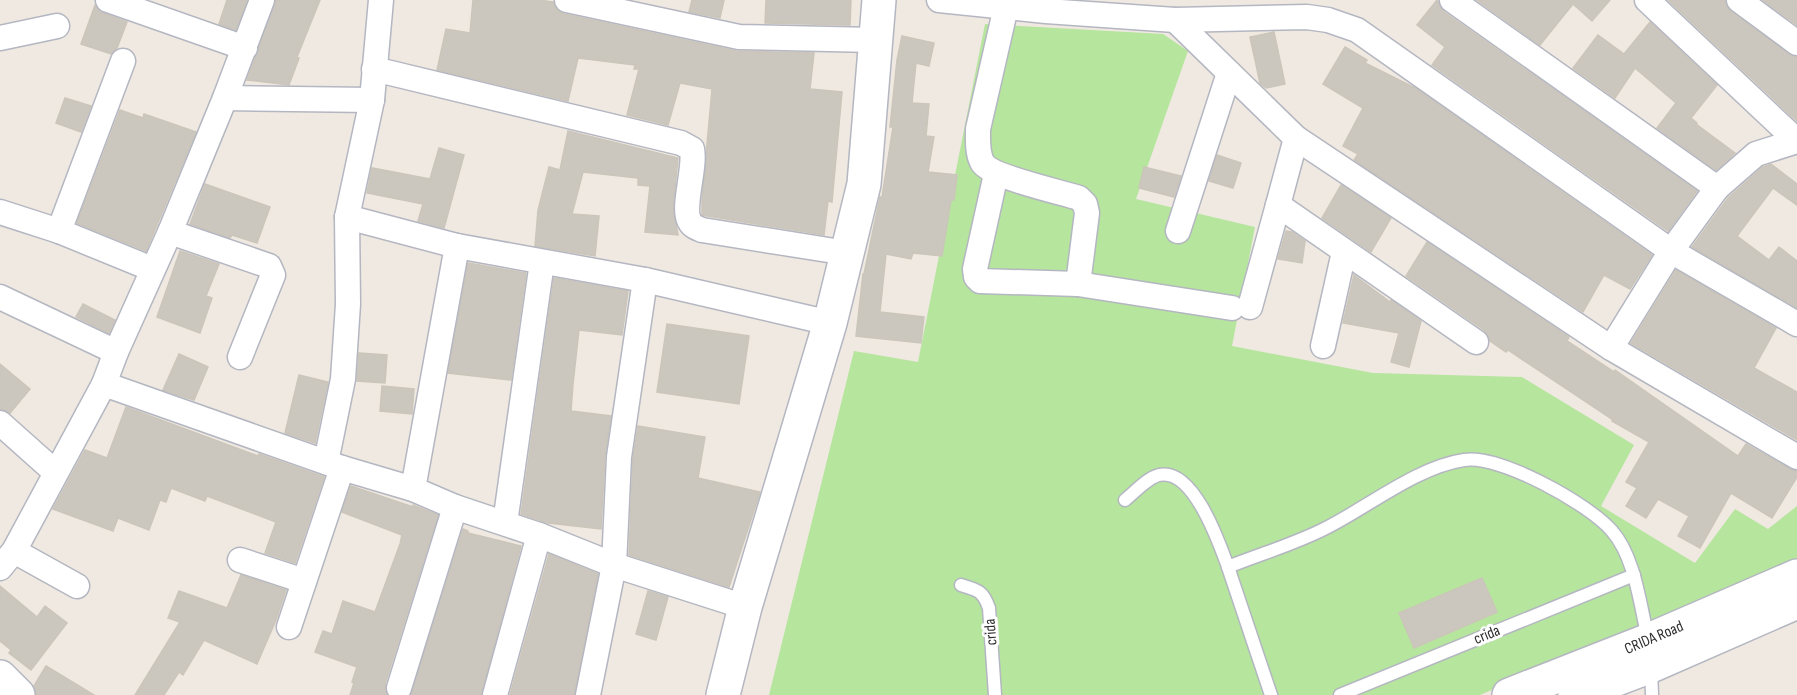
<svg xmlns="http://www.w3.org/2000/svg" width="1797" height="695" font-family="'Sofia Sans Condensed',sans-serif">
<rect width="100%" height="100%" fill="#efe9e1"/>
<polygon fill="#b6e59e" points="985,24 1163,34 1188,51 1136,199 1255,227 1232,346 1373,373 1522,377 1634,445 1601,506 1695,563 1735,509 1768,529 1797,506 1797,561 1480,695 769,695 854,351 918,362"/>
<g fill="#cbc7bf" stroke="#cbc5ba" stroke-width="1.5">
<polygon points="227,0 247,0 236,30 219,24"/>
<polygon points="276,0 320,0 297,57 299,58 289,85 247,80"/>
<polygon points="473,0 538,0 553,2 557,10 564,14 736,51 814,53 810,89 842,92 832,202 828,201 824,235 702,215 702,200 712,89 680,83 668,125 627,115 639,69 634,69 635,65 578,58 568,101 437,70 446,29 470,33"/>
<polygon points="692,0 724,0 720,18 689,12"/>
<polygon points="766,0 851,0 850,25 765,23"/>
<polygon points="1437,0 1444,12 1697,191 1668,231 1432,65 1445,47 1417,25"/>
<polygon points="1477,0 1610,0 1592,21 1573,4 1540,45"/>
<polygon points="1668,0 1725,0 1726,6 1731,11 1789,54 1797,57 1797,121"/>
<polygon points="1763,0 1797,0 1797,25"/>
<polygon points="95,5 103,13 127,22 117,48 111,54 81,44"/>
<polygon points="1650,22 1717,85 1691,118 1697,123 1696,124 1735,153 1716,170 1657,128 1676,103 1635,68 1615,98 1573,68 1598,35 1624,54"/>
<polygon points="1274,32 1285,84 1266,88 1260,83 1250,37"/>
<polygon points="902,36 934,43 929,66 916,63 912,103 929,104 926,136 934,137 928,172 957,175 954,200 951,200 942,256 913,253 911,259 886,254 880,312 924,317 921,343 856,336 863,274 864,274 880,197 882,197 893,127 890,127 897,60"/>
<polygon points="1345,47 1367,60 1365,63 1415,88 1652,255 1630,289 1604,275 1583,312 1354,160 1358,154 1343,146 1363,108 1323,84"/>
<polygon points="65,98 91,106 81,132 56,123"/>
<polygon points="120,110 143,118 144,114 196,132 146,251 77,223"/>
<polygon points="568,131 678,158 673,207 678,235 645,232 650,186 638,185 638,178 583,172 572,214 599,216 595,256 535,246 538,210 549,167 560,170"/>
<polygon points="439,148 464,155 444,228 418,221 423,204 367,193 372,168 430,179"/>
<polygon points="1217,155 1241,163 1233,188 1209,181"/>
<polygon points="1771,164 1797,184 1797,205 1773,188 1737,236 1769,260 1779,247 1797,261 1797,308 1692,247 1728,198 1763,167"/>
<polygon points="1144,167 1181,176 1174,197 1139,188"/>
<polygon points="205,184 270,207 257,243 232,235 230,238 190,224"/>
<polygon points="1341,185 1391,218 1371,252 1322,218"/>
<polygon points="1286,231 1292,232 1305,241 1302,263 1278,259"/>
<polygon points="1427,242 1569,337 1567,341 1614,372 1615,370 1738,456 1746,444 1790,469 1797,471 1797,477 1772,518 1731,493 1700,548 1678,536 1689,516 1658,499 1646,518 1626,506 1637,488 1626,482 1649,442 1612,421 1613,420 1508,350 1506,352 1490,341 1484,330 1406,276"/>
<polygon points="180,251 219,264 206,296 212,298 200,333 157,317"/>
<polygon points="468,263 526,273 511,380 448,373"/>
<polygon points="1676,270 1776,328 1754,368 1797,392 1797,440 1631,343"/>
<polygon points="1354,275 1390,302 1391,300 1421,321 1409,367 1391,362 1399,333 1343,323"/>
<polygon points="554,278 628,291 622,335 579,330 573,384 571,411 611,416 605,456 601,529 548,523 521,514"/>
<polygon points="83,304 115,320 109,333 76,317"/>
<polygon points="667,324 749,336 739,404 657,392"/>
<polygon points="359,353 387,355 385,383 357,381"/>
<polygon points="179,354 208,367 194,400 163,390"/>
<polygon points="0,364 30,389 10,413 0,409"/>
<polygon points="299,375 328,382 315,443 285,433"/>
<polygon points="382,386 414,389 412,414 380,411"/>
<polygon points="126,407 258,456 259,454 324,477 295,563 265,553 276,522 207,496 205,501 171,488 166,502 160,500 149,530 118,518 113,531 53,509 85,450 107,458"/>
<polygon points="638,426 705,437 698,478 760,492 729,587 629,555 633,458"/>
<polygon points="351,486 413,507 413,505 438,515 385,684 387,695 350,695 354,683 352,682 357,667 315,652 323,631 332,634 343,601 375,612 400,544 402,535 342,512"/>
<polygon points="463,529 468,531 468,533 521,546 481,695 411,695"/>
<polygon points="549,554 598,574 574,695 510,695"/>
<polygon points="241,575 286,590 276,620 257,664 204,640 183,675 179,672 164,695 135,695 180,622 168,618 179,591 227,608"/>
<polygon points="1482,578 1497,612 1414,648 1399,613"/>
<polygon points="0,586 37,617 45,606 67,623 31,670 9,653 11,650 0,641"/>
<polygon points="648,591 668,597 656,640 636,634"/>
<polygon points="46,666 94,695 36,695 34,686"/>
</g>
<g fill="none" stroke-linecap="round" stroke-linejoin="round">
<g stroke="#b4b7c1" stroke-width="15">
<g id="lane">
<path d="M1125,500C1135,492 1147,478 1159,475C1193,467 1219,542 1228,567C1260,554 1295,544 1326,528C1368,507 1417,467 1464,460C1499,454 1589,504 1612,531C1635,557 1640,605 1648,638"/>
<polyline points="1228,567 1271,695"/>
<path d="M961,585C978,590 983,591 989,608L995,695"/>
<polyline points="1651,667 1652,695"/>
<polyline points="1340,695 1634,575"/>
</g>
</g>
<g stroke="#b4b7c1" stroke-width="27">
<g id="street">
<polyline points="108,0 245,48"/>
<polyline points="567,0 739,37 874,40"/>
<polyline points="939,0 1046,11 1175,20 1307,17 1328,20 1357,30 1671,251 1797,324"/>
<polyline points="1452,0 1717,188"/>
<polyline points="1647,0 1797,141"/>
<polyline points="1739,0 1797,43"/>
<path d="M1006,7L978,129C978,140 977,152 982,162C990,177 1061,192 1079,198L1085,204L1087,213L1078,284"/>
<polyline points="1175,20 1296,138 1611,348 1797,457"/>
<polyline points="0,38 57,26"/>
<path d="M374,69L681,143L692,149C696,168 681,209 690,222C692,226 697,228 702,230L847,253"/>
<polyline points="225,98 372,100"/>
<polyline points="1296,138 1278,205 1476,342"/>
<polyline points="996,174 975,269 976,277 980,281 1078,284 1232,308"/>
<polyline points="0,212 59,231 152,269"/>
<polyline points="347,217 457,246 645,280 830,323"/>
<polyline points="59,231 123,61"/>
<polyline points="1178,231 1229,73"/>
<polyline points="170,232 269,266 273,275 240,357"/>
<polyline points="0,297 116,352"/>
<polyline points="1250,307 1278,205"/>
<polyline points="1323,346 1344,252"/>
<polyline points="1611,348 1671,251 1717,188 1756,154 1797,141"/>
<polyline points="104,384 342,468 413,489 455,507 539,535 614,565 745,607"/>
<polyline points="0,423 55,472"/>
<polyline points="326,462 343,379 348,304 347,217 372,100 381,0"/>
<polyline points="413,489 457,246"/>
<polyline points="505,523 542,262"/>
<polyline points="14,551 77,586"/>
<polyline points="240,560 304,581"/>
<polyline points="0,568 14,551 104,384 116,352 170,232 225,98 262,0"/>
<polyline points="289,627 342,468"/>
<polyline points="399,688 455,507"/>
<polyline points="495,695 539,535"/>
<polyline points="588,695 614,565 619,457 645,280"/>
</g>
</g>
<g stroke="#b4b7c1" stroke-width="36">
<g id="secondary">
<polyline points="0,677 18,695"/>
<polyline points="723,695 745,607 830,323 864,184 879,0"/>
<polyline points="1509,695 1649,640 1797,576"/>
<polyline points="1575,695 1651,666 1797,602"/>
</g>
</g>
<use href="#lane" stroke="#fff" stroke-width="12"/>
<use href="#street" stroke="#fff" stroke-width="24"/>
<use href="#secondary" stroke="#fff" stroke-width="33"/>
</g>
<g text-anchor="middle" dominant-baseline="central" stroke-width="6" stroke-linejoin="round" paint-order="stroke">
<g font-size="16" fill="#2e2e2e" stroke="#fff">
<text transform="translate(991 632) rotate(-94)">crida</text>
<text transform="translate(1487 635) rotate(-22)">crida</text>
<text transform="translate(1654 638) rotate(-23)">CRIDA Road</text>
</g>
</g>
</svg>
